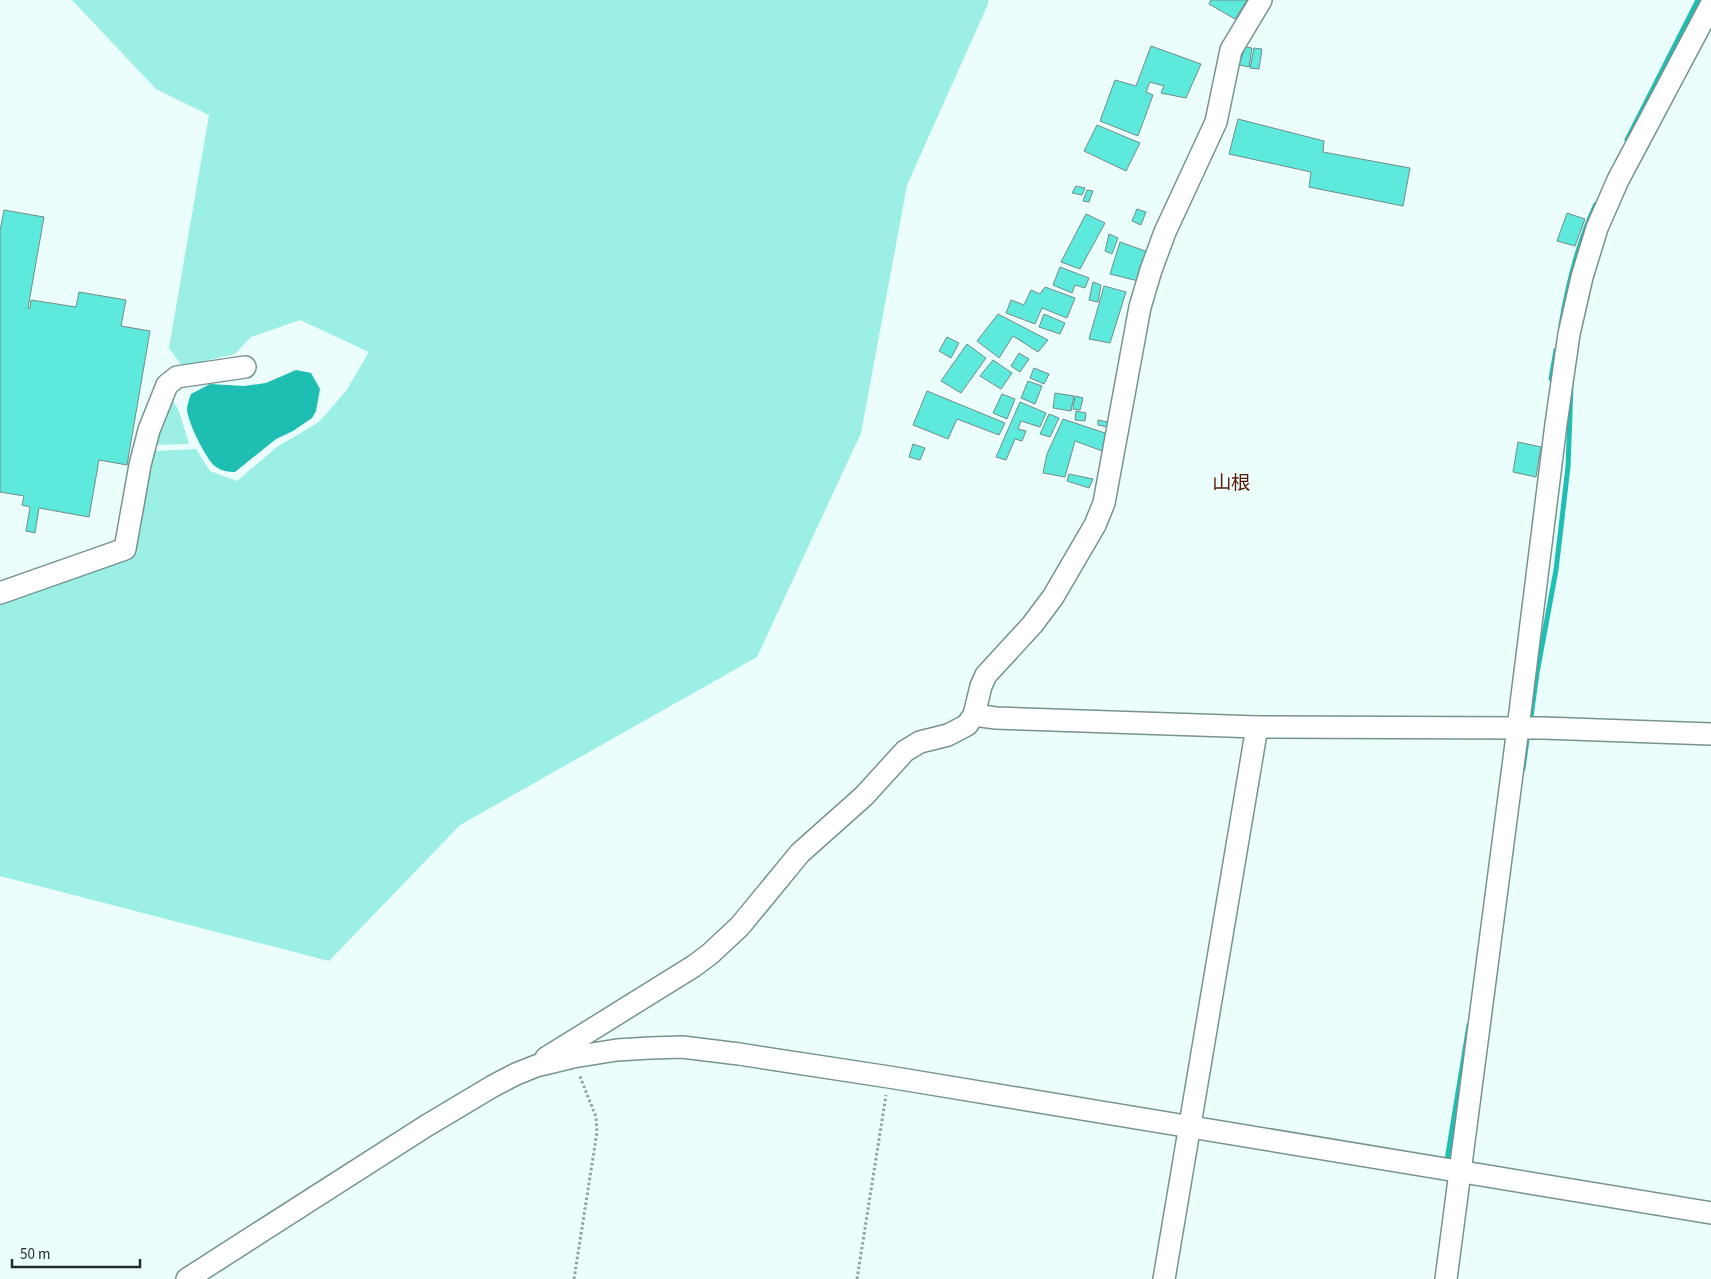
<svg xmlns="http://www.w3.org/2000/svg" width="1711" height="1279" font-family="'Source Sans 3','Noto Sans JP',sans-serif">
<rect width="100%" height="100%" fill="#ebfefb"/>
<g fill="#9befe5">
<polygon points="72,0 988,0 988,4 907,185 861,433 757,657 460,825 329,961 0,876 0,605 130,555 155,451 196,449 210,471 237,481 277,447 319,422 346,391 369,352 300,320 251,337 235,354 182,366 169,348 209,115 156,89"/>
<polygon points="170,395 179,411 189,444 155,445"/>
</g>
<path fill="#1ebeb2" d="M296,370L311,373L320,389L316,411L312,418L293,431L276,439L235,472C228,472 222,471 216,467C206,460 188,422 187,410C187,406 189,399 191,394L210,384L244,386L266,383Z"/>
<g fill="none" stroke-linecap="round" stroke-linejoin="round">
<g stroke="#1ebeb2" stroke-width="5">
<polyline points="1627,140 1698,0"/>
<path d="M1561,325C1568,283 1578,242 1596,204"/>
<polyline points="1554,380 1551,379 1556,350"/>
<polyline points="1530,724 1537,673 1556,570 1568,467 1571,386"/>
<polyline points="1523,769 1528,732"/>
<polyline points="1447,1160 1469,1025"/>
</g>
</g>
<g fill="#5ee9dd" stroke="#708d89">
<polygon points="1211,0 1247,0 1235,19 1209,4"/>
<polygon points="1151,46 1201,64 1186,98 1161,93 1164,86 1150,82 1146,92 1153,95 1138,136 1100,121 1115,80 1136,86"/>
<polygon points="1245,47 1252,48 1249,67 1239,65"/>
<polygon points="1254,48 1262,49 1259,69 1250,68"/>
<polygon points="1238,119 1324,141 1323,152 1410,168 1403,206 1309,187 1311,172 1229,154"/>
<polygon points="1097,125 1140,143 1126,171 1084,151"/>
<polygon points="1076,186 1085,188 1082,195 1072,193"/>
<polygon points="1087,190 1093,191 1089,202 1083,201"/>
<polygon points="1137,209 1146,212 1141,225 1132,221"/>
<polygon points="4,210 44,217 28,308 30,308 31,300 76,307 79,292 126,300 121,326 150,331 127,465 99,460 89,517 39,508 35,533 26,531 30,507 22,505 24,496 0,492 0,231"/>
<polygon points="1567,213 1585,219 1575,246 1557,241"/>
<polygon points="1086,214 1105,223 1080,269 1061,262"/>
<polygon points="1109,234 1118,238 1112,254 1105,251"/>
<polygon points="1120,242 1148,252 1138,281 1110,274"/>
<polygon points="1060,267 1089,278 1085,288 1075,285 1072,293 1053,285"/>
<polygon points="1093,282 1101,285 1098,302 1089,300"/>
<polygon points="1104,286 1126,292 1110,343 1089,339"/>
<polygon points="1045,287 1075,298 1067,318 1042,308 1035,324 1006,313 1011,300 1024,305 1031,290 1040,294"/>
<polygon points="998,314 1048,340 1038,352 1013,336 999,358 977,341"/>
<polygon points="1044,314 1065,323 1060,334 1039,327"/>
<polygon points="947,337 959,343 951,358 939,351"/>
<polygon points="967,344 986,358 961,393 941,381"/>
<polygon points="1019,353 1029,359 1020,372 1011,366"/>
<polygon points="993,360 1012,373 1001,389 980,376"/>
<polygon points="1034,368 1049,374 1044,384 1030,378"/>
<polygon points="1028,381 1042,386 1035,404 1021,398"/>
<polygon points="927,391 1005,423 999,435 957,419 948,439 913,425"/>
<polygon points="1055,393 1074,396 1071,411 1053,408"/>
<polygon points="1002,394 1015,399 1007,419 993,413"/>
<polygon points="1075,396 1083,398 1080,410 1073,409"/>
<polygon points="1020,402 1046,413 1040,427 1021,421 1018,429 1026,431 1022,441 1015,439 1006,460 996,457"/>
<polygon points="1076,411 1086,413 1085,421 1075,420"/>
<polygon points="1049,414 1059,418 1050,437 1040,434"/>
<polygon points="1063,419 1108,434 1105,452 1075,441 1065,477 1043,473 1047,454"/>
<polygon points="1098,420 1108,422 1107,427 1098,425"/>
<polygon points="1518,442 1541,447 1536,477 1513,472"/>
<polygon points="913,444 925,448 920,460 909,457"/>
<polygon points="1069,474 1093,479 1089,488 1067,481"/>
</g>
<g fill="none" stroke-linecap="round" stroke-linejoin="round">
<g stroke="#77938f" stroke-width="24">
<g id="minor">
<polyline points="0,593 125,549 140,465 149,430 167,385 177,377 245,367"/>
<polyline points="974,715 996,718 1257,727 1543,728 1711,734"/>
<polyline points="546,1058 694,966 710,954 740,926 800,853 864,796 905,751 920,742 948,735 967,725 974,715 981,686 986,675 1032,625 1053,597 1095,525 1104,503 1140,307 1151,270 1165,232 1216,122 1231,50 1261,0"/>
<polyline points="187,1279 426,1126 493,1086 516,1074 536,1066 573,1057 617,1050 650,1048 682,1047 739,1054 889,1077 1711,1213"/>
<polyline points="1164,1279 1257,727"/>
<polyline points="1446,1279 1518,728 1556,424 1569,334 1582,277 1597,228 1618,180 1711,5"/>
</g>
</g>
<g stroke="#91a19f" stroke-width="3" stroke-dasharray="2.5 2.5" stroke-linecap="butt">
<polyline points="574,1279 597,1132 596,1117 579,1074"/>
<polyline points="857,1279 886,1095"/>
</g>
<use href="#minor" stroke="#fff" stroke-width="21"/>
</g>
<g text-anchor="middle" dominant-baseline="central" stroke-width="5" stroke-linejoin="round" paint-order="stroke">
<g font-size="19" fill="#5a1905" stroke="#ebfefb">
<text x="1231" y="483">山根</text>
</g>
</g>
<path d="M12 1259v8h128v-8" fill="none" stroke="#212d2c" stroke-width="2.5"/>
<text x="20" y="1259" font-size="15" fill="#212d2c" stroke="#ebfefb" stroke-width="4" paint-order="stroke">50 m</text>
</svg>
